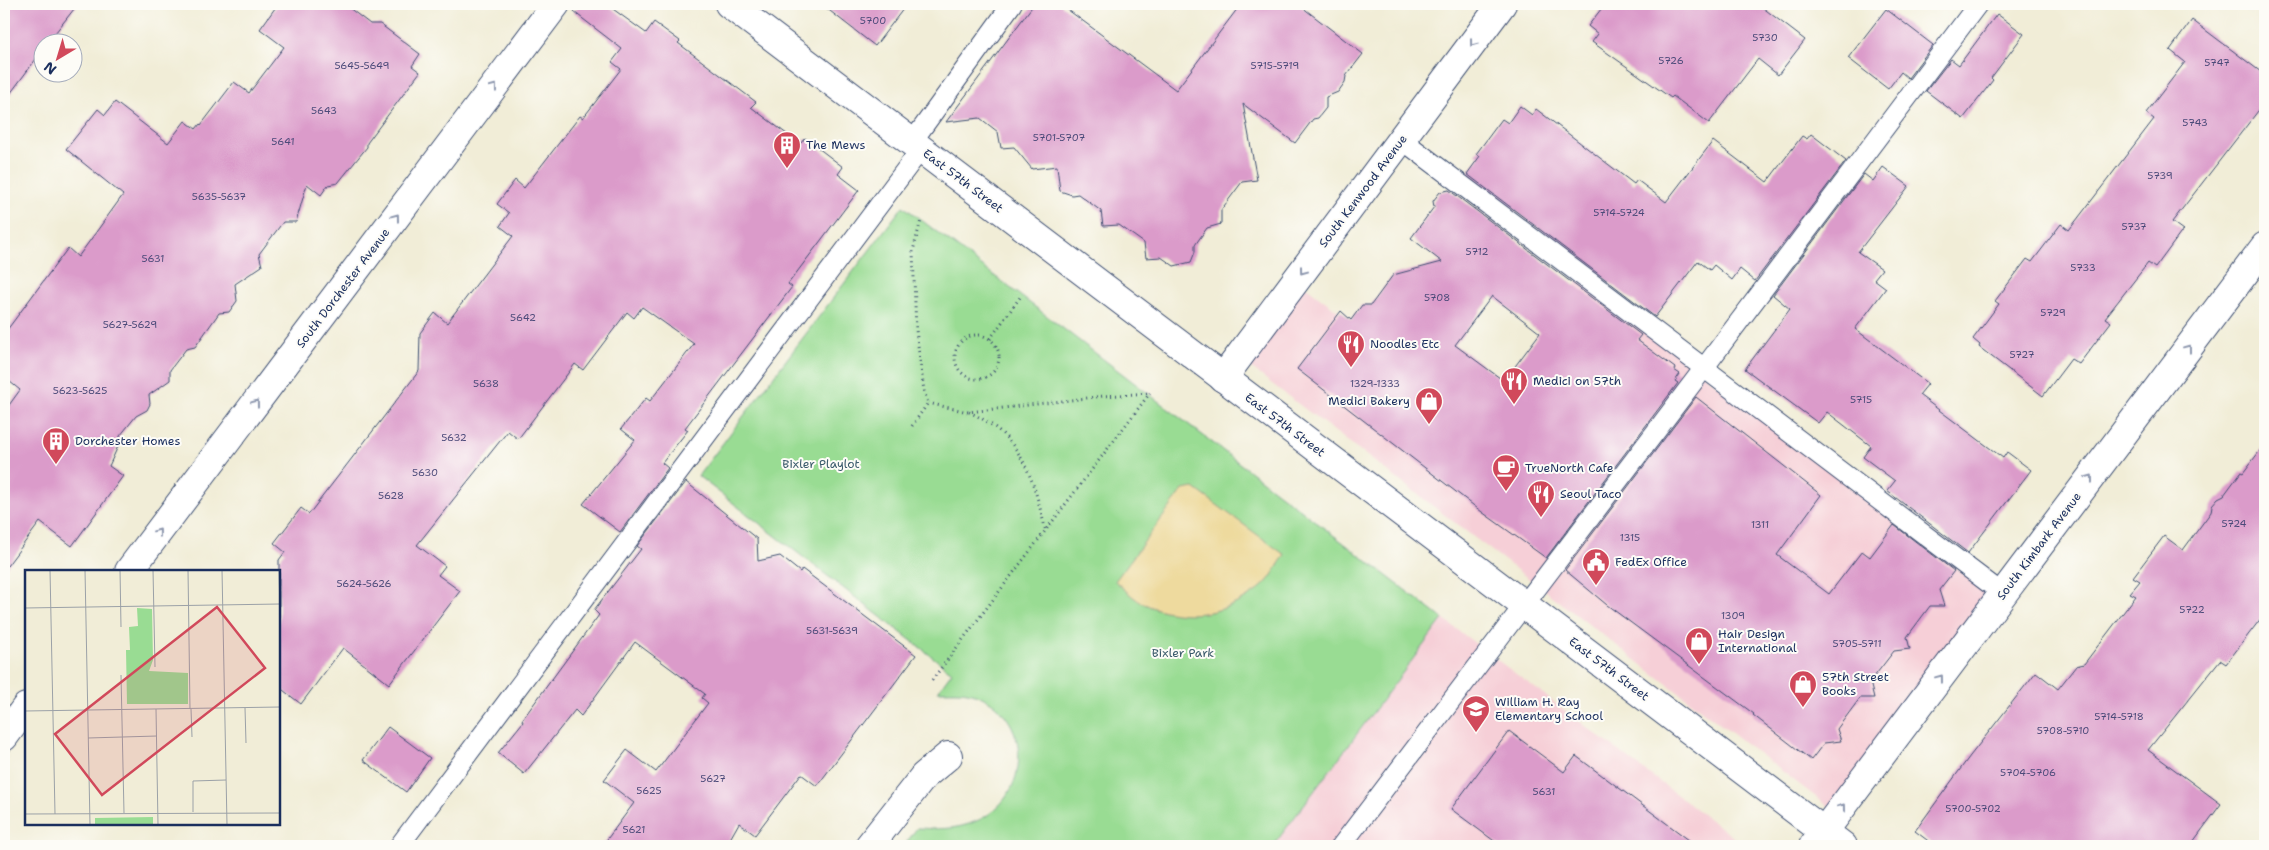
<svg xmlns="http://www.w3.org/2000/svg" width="2269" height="850" font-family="'Shantell Sans',sans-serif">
<rect width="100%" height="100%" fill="#fdfcf7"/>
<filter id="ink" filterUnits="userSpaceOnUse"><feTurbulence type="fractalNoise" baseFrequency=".02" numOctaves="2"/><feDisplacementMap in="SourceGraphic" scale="10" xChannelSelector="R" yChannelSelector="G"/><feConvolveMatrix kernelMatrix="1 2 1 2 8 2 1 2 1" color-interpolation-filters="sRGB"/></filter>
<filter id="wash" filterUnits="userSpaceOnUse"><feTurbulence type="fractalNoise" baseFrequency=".0096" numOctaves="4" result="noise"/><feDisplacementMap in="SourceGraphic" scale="20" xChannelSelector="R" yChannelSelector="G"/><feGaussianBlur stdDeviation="1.12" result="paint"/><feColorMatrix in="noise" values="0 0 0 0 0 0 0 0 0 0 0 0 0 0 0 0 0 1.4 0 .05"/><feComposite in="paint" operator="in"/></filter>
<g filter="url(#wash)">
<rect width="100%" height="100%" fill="#f1edd7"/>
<g fill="#f6cfd7">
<polygon points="1579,279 1994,597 1833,810 1242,361 1301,283 1477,416"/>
<polygon points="1443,619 1745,846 1273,846"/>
</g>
<path fill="#99dc93" stroke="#5a8678" d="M903,206L1443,619L1273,846H904L917,828C936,829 956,830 974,822C1033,799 1035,713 972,693C961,690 949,691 938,691L952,672L698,476Z"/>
<path fill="#eeda9e" stroke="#84847e" d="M1194,488L1285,555C1278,564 1273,576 1265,584C1231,615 1184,623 1142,603C1133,598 1123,588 1115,581L1183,490Z"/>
<g id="blocks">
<g fill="#db9bca" fill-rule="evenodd">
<polygon points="4,4 78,4 48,42 42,42 42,51 4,102"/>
<polygon points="278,4 344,4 370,24 380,24 420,54 412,66 420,72 367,143 367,147 338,183 328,185 321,195 307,184 296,222 283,222 259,254 262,266 235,284 237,301 229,312 219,313 195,347 186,349 170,370 170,380 149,395 150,404 147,410 136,416 120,436 120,442 109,466 123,476 72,546 40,522 4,570 4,412 20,390 4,377 4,334 68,248 78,257 123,195 66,149 98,109 105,115 115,102 168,143 185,121 196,129 200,124 201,125 234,82 249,93 284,47 260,29"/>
<polygon points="580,4 606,4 646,33 654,22 680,41 678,43 756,102 751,107 800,144 805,138 843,167 838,174 859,190 788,284 792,287 685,428 688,430 662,463 668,468 620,532 583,504 635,440 621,429 646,398 650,401 694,344 642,307 634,318 627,312 583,370 575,364 518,439 508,431 417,545 445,566 438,575 460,591 389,684 343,648 301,704 279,687 279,560 285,552 274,543 301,508 309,514 419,371 420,333 435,313 447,323 513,236 500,226 509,213 497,204 515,180 524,188 580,116 583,118 621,69 612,62 622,49 574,12"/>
<polygon points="821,4 907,4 875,46"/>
<polygon points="1034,4 1060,4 1176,90 1241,4 1298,4 1363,54 1346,76 1345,82 1338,92 1326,97 1326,108 1318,118 1313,119 1295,143 1243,104 1257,180 1242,182 1221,210 1221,224 1207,228 1195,245 1195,252 1191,262 1174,266 1161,257 1146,258 1144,243 1119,225 1103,226 1101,211 1078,194 1072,195 1060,191 1057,166 1032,169 1014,147 1001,148 998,132 980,118 946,122"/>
<polygon points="1605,4 1758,4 1805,40 1778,75 1758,59 1709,123 1673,96 1671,98 1592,42 1598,34 1588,26"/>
<polygon points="1886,9 1933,45 1908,78 1901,72 1888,89 1848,58"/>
<polygon points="1997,14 2024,34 1991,78 1993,80 1963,119 1926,91 1951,59 1959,65"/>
<polygon points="2192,20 2265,75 2265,102 2172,222 2183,230 2155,268 2148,263 2105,318 2111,322 2079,364 2071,359 2043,396 1979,347 1980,345 1973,339 1999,304 1995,301 2027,259 2032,262 2061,224 2069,230 2154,119 2146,113 2185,62 2170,50"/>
<polygon points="1520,106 1532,115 1536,109 1634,184 1637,180 1666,202 1713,141 1767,182 1802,136 1807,139 1811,134 1846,161 1755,281 1740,269 1732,280 1714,265 1710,270 1698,261 1655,317 1467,174 1480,156 1476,154 1502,119 1508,123"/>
<polygon points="1883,167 1909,186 1858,252 1882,269 1874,279 1886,288 1855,329 1928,384 1919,395 2003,458 2007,452 2031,470 1968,553 1887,491 1895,481 1863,457 1871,446 1827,412 1818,423 1745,369 1790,309 1773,295 1864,174 1873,181"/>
<path d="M1449,190L1641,335L1637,340L1675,368L1674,370L1680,374L1675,381L1678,383L1546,558L1482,512L1297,369L1341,311L1351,320L1362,305H1371L1393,275L1442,262L1411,238L1434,207L1433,201L1440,192ZM1492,296L1540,333L1504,381L1455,345Z"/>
<polygon points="1696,397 1821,495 1777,555 1829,594 1862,551 1870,557 1894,525 1954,571 1939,590 1944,606 1930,606 1907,637 1910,649 1894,651 1870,682 1874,698 1860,698 1837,729 1841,741 1824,743 1811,760 1753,715 1754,714 1607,605 1565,570"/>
<polygon points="2265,444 2265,613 2226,664 2220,660 2148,750 2221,804 2190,846 1935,846 1915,831 1970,756 2036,672 2058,689 2076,666 2084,664 2136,596 2130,593 2140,581 2133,577 2164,536 2183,550 2211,512 2212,505 2218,498 2224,495 2241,472 2243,473"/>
<polygon points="686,482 757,539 758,561 780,556 800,572 802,569 916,655 817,786 801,774 755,835 739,823 726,846 602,846 634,803 604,780 627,750 656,772 708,703 702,698 705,694 635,642 581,716 575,710 524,774 498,753 523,722 522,720 599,615 594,610 641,549 637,546"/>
<polygon points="388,727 430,758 406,792 363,760"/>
<polygon points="1509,731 1564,772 1576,756 1697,846 1501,846 1451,809"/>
</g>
</g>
</g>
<g filter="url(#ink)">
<use href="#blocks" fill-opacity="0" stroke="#3b4c70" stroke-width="1"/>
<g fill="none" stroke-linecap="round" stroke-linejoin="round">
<g stroke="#3b4c70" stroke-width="21">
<g id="service">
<polyline points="1401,139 2003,594"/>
<polyline points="912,142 1012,4"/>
<polyline points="399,846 921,149"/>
<polyline points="1341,846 1704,368 1978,4"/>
</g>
</g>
<g stroke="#3b4c70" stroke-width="30">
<g id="minor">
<polyline points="1223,378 1502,4"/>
<polyline points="129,571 556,4"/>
<polyline points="4,737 26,707"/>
<polyline points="869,846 924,776 948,756"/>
<polyline points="1813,846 2265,246"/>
</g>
</g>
<g stroke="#3b4c70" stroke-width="30">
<polyline id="tertiary" points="729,4 1843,846"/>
</g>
<g stroke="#3b4c70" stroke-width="3" stroke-dasharray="1 4" stroke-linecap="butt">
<circle cx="977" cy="357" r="22"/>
<polyline points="990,339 1021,296"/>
<polyline points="928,403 968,412 978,411 1104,396 1150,393"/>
<path d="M969,412C1024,437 1033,479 1046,532"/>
<polyline points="912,426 928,403 924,391 916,330 913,251 921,220"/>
<polyline points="932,680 1150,393"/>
</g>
<use href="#service" stroke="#fff" stroke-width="19"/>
<use href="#minor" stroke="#fff" stroke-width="28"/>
<use href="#tertiary" stroke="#fff" stroke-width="28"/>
</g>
<defs><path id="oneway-chevron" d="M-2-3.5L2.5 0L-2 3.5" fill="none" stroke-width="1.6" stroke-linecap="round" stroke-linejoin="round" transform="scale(1.25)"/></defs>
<g stroke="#8d97ae">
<use href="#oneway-chevron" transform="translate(1473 43) rotate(127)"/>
<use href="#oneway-chevron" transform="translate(494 87) rotate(-53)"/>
<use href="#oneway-chevron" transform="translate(396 217) rotate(-53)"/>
<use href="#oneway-chevron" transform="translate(1303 271) rotate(127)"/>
<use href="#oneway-chevron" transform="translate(2188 348) rotate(-53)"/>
<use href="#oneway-chevron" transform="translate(256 403) rotate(-53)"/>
<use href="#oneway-chevron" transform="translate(2090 478) rotate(-53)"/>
<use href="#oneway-chevron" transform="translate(158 532) rotate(-53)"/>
<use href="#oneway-chevron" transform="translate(1940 678) rotate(-53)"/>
<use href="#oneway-chevron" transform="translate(1842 807) rotate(-53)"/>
</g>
</g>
<defs>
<g id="building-pin" transform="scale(1.4375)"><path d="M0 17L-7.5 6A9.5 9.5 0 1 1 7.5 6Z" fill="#d1495b" stroke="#fdfcf7"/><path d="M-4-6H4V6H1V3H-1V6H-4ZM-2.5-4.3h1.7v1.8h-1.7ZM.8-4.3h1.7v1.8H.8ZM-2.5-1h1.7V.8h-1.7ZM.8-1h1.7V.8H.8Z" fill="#fff"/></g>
<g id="restaurant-pin" transform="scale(1.4375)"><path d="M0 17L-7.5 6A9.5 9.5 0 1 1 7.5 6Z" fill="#d1495b" stroke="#fdfcf7"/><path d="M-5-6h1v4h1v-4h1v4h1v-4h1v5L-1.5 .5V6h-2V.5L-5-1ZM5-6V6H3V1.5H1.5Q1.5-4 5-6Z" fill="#fff"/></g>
<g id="shop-pin" transform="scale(1.4375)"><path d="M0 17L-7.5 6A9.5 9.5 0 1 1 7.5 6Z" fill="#d1495b" stroke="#fdfcf7"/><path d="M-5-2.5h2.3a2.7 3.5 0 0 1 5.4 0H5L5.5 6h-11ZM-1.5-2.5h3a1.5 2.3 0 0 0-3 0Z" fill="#fff"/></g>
<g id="cafe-pin" transform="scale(1.4375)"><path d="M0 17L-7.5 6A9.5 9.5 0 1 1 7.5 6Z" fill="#d1495b" stroke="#fdfcf7"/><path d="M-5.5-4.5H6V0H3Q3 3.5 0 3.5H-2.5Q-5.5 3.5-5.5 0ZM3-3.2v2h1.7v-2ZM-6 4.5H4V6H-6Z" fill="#fff"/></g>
<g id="civic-pin" transform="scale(1.4375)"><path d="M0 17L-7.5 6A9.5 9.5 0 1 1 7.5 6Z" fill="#d1495b" stroke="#fdfcf7"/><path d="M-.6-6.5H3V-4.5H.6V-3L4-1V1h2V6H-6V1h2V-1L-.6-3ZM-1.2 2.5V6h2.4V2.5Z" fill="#fff"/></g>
<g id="school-pin" transform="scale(1.4375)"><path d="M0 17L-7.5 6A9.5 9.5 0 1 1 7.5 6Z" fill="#d1495b" stroke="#fdfcf7"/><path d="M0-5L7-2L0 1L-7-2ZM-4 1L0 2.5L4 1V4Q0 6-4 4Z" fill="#fff"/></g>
</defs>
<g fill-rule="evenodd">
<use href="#building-pin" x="787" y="145"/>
<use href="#restaurant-pin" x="1351" y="344"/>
<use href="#restaurant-pin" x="1514" y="381"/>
<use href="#shop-pin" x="1429" y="401"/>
<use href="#building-pin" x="56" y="441"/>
<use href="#cafe-pin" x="1506" y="468"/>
<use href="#restaurant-pin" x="1541" y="494"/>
<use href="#civic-pin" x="1596" y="562"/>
<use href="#shop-pin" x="1699" y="641"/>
<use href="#shop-pin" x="1803" y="684"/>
<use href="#school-pin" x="1476" y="709"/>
</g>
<g text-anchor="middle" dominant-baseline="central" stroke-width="4" stroke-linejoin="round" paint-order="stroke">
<g font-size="10" fill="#4b4a79">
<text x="873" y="20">5700</text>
<text x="1765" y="37">5730</text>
<text x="1671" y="60">5726</text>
<text x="2217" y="62">5747</text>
<text x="362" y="65">5645-5649</text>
<text x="1275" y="65">5715-5719</text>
<text x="324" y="110">5643</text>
<text x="2195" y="122">5743</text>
<text x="1059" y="137">5701-5707</text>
<text x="283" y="141">5641</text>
<text x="2160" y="175">5739</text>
<text x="219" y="196">5635-5637</text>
<text x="1619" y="212">5714-5724</text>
<text x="2134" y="226">5737</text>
<text x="1477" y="251">5712</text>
<text x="153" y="258">5631</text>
<text x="2083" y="267">5733</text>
<text x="1437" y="297">5708</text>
<text x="2053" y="312">5729</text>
<text x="523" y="317">5642</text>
<text x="130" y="324">5627-5629</text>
<text x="2022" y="354">5727</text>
<text x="486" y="383">5638</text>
<text x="1375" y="383">1329-1333</text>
<text x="80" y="390">5623-5625</text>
<text x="1861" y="399">5715</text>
<text x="454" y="437">5632</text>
<text x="425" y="472">5630</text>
<text x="391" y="495">5628</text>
<text x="2234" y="523">5724</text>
<text x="1760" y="524">1311</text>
<text x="1630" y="537">1315</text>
<text x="364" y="583">5624-5626</text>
<text x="2192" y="609">5722</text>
<text x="1733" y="615">1309</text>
<text x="832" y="630">5631-5639</text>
<text x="1857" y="643">5705-5711</text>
<text x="2119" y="716">5714-5718</text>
<text x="2063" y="730">5708-5710</text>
<text x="2028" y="772">5704-5706</text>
<text x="713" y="778">5627</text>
<text x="649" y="790">5625</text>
<text x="1544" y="791">5631</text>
<text x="1973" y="808">5700-5702</text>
<text x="634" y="829">5621</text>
</g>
<g font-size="12" fill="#1b2f5e" stroke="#fdfcf7" text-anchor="start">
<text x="806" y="145">The Mews</text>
<text x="1370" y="344">Noodles Etc</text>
<text x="1533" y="381">Medici on 57th</text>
<text x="1410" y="401" text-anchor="end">Medici Bakery</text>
<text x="75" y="441">Dorchester Homes</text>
<text x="1525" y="468">TrueNorth Cafe</text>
<text x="1560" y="494">Seoul Taco</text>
<text x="1615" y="562">FedEx Office</text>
<text x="1718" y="634">Hair Design<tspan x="1718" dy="14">International</tspan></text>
<text x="1822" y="677">57th Street<tspan x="1822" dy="14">Books</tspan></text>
<text x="1495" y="702">William H. Ray<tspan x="1495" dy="14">Elementary School</tspan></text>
</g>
<g font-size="12" fill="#1b2f5e" stroke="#fdfcf7">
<text transform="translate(963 181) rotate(37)">East 57th Street</text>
<text transform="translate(1363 191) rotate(-53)">South Kenwood Avenue</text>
<text transform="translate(343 288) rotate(-53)">South Dorchester Avenue</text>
<text transform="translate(1285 425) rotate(37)">East 57th Street</text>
<text transform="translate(2039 546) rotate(-53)">South Kimbark Avenue</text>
<text transform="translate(1609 669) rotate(37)">East 57th Street</text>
</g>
<g font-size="12" fill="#3a5a6b" stroke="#fdfcf7">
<text x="821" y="464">Bixler Playlot</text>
<text x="1183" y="653">Bixler Park</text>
</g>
</g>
<g transform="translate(25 570)">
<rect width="255" height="255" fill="#f1edd7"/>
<path d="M112,38L127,39L128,90L124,101L163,103V134H102L101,80H105L104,57L113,56ZM128,247V255H70V248Z" fill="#99dc93"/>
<path fill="none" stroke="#9ba1a7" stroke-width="1" d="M25,0L30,244M60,0L65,255M95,0L96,57M128,0L130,97M163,0L165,139M197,0L202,255M254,0L255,44M0,38L255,34M96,105L99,243M220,138L221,173M131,139L133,255M166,139L167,167M0,141L255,137M63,168L132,166M168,242V211L201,210M0,244L255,243"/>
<path fill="#d1495b" fill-opacity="0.15" stroke="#d1495b" stroke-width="2.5" d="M192,37L240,98L77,225L30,164Z"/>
<rect width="255" height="255" fill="none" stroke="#1b2f5e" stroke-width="2.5"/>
</g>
<rect width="2269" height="850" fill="none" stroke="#fdfcf7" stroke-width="20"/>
<g transform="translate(58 58) rotate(218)"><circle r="24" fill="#fdfcf7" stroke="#a3aaba"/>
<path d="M0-4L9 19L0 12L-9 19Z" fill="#d1495b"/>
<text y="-8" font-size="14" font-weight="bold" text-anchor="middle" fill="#1b2f5e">N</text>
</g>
</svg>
